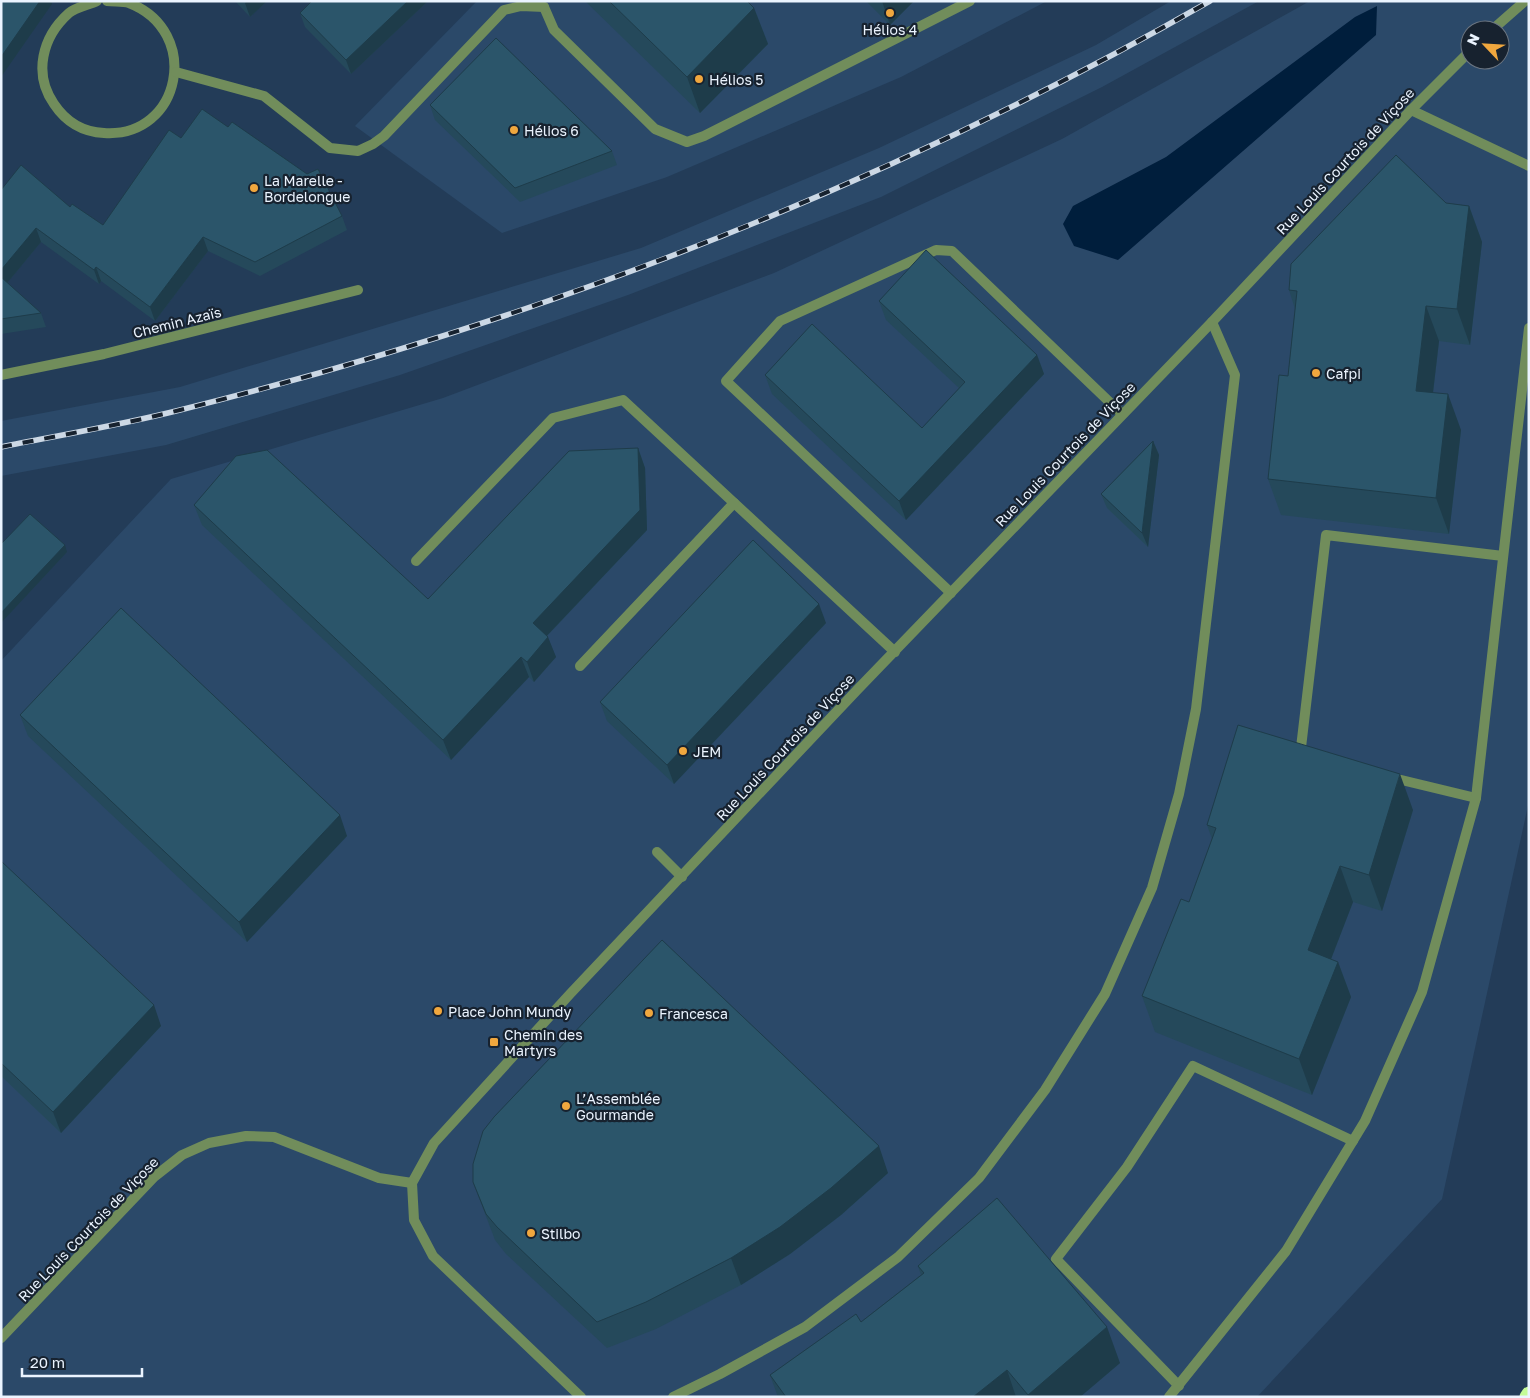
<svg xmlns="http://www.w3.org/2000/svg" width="1530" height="1398" font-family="'Golos Text',sans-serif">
<rect width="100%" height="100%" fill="#233c58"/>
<g fill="#2b4969" fill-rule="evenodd">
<polygon points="477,1 1047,1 901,77 667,177 502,233 355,126"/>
<polygon points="1171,1 1259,1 1102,87 881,197 628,295 400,375 166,445 1,476 1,421 180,387 641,248 879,148 1096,45"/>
<path d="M1310,1H1529V801L1442,1199L1257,1397H1V661L171,479L443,398L774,273L1062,139ZM1470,30H1500V60H1470Z"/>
</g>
<polygon fill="#001e3c" points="1377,6 1376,35 1118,260 1074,246 1063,224 1073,206 1166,157 1355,17"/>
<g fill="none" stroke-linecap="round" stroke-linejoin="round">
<g stroke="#718d5b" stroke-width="10">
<path d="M97,1C89,5 76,7 69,13C42,37 33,74 54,104C66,122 82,132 104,133C182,138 202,31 129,3C123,1 114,2 107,1"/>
<polyline points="544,7 554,30 655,129 687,142 704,136 970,1"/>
<polyline points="176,72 264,96 330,148 358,151 373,144 384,136 504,10 521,6 544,7"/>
<polyline points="1411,110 1529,166"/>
<polyline points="416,561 553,418 623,400 895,652"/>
<polyline points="951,593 726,381 780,321 936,250 952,251 1122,414"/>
<polyline points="580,666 734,503"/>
<polyline points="1300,756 1326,535 1503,556"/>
<polyline points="1389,777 1476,798"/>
<polyline points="657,852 682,877"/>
<polyline points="1179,1386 1056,1259 1127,1167 1193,1066 1353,1141"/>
<polyline points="673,1397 720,1374 805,1327 898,1257 979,1178 1045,1090 1105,994 1152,888 1179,794 1196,709 1235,375 1212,322"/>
<polyline points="1169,1397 1286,1251 1365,1121 1422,992 1476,798 1529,328"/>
</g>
<g stroke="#718d5b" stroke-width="10">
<polyline points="1492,30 1525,1"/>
<polyline points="1,375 104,354 358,290"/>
<polyline points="412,1183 434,1143 570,994 858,689 1212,322 1411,110 1470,51"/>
<polyline points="412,1183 414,1220 433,1256 581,1397"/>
<polyline points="1,1338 154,1177 182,1155 209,1143 246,1136 274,1137 379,1178 412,1183"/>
</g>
<polyline stroke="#c4fb97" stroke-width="15" points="1527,1397 1529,1394"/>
<g stroke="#ccd8e5" stroke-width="5.5">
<path id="rail" d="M1,447C61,435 121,425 180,410C539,321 888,185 1210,1"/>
</g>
<use href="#rail" stroke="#17222f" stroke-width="4" stroke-dasharray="11" stroke-linecap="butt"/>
</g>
<g fill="#25495b">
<polygon points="235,1 267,1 250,17"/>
<polygon points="312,1 428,1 351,74 305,27 300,13"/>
<polygon points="585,1 747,1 754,8 768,44 700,113"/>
<polygon points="866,1 914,1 890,25"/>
<polygon points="430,105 612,151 617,165 520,202 435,120"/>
<polygon points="181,138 342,216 347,230 260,276 208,251 155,321 101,281 99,284 41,242 7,283 41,313 46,327 1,334 1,190 70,207 103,225"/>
<polygon points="1446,203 1469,206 1482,242 1470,345 1439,341 1433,393 1461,430 1449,534 1281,515 1268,479 1288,376 1295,309 1289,290"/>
<polygon points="879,301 1037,355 1044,374 906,520 772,394 765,375 922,428 959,388 886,320"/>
<polygon points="1153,441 1159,455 1148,547 1107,508 1101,494"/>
<polygon points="638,448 645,468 647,530 547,636 556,657 534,682 529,677 451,760 202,525 194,505 428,599"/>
<polygon points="826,623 674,784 607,721 600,702"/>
<polygon points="20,715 347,836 247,942 28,736"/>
<polygon points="1413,810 1382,911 1353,902 1331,959 1338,962 1351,997 1312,1095 1155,1032 1142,996 1189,902 1212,839 1207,825"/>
<polygon points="1,861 161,1026 61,1133 1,1076"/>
<polygon points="888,1173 841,1215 790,1254 741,1285 656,1329 607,1348 506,1254 495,1240 473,1182"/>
<polygon points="918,1266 1120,1363 1080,1397 778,1397 770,1375 861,1322 921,1275"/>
</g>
<g fill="#1e3c4a">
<polygon points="40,1 51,1 52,4 1,77 1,57"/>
<polygon points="247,1 267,1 250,17 245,3"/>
<polygon points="408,1 428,1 351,74 346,60"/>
<polygon points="882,1 914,1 890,25"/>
<polygon points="754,8 768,44 700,113 687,77"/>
<polygon points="1469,206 1482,242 1470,345 1457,309"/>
<polygon points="36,228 41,242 3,288 1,284 1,270"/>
<polygon points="203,237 208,251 155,321 150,307"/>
<polygon points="96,267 101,281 99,284 94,270"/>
<polygon points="1426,306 1439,341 1429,426 1416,391"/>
<polygon points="1037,355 1044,374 906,520 899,501"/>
<polygon points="1448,394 1461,430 1449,534 1436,498"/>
<polygon points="1153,441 1159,455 1148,547 1142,533"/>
<polygon points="638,448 645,468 647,530 540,643 533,623"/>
<polygon points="65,545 67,552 1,623 1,613"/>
<polygon points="819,604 826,623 674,784 667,765"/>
<polygon points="548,637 556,657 534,682 527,662"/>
<polygon points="521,657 529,677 451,760 443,740"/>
<polygon points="1400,774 1413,810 1382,911 1369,875"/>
<polygon points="340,815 347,836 247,942 239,922"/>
<polygon points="1340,866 1353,902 1321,985 1308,950"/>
<polygon points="1338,962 1351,997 1312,1095 1299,1059"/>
<polygon points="154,1005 161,1026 61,1133 53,1112"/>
<polygon points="879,1146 888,1173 841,1215 790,1254 741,1285 731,1258"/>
<polygon points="1107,1327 1120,1363 1080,1397 1029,1397 1028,1395"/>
<polygon points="1007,1370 1016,1397 973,1397"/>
</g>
<g fill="#2b556a" stroke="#1e3c4a">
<polygon points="1,1 40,1 1,57"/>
<polygon points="312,1 408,1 346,60 300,13"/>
<polygon points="609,1 747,1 754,8 687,77"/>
<polygon points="496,38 612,151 515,188 430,105"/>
<polygon points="202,109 228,127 232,122 307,174 318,169 342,216 255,262 203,237 150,307 96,267 94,270 36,228 1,270 1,190 21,165 70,207 72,204 103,225 169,130 181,138"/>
<polygon points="1396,155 1446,203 1469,206 1457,309 1426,306 1416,391 1448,394 1436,498 1268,479 1279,375 1288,376 1297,291 1289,290 1291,264"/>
<polygon points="926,250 1037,355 899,501 765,375 812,324 922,428 965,382 879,301"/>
<polygon points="1,277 41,313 1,319"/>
<polygon points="1153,441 1142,533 1101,494"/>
<polygon points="638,448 640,510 533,623 548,637 527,662 521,657 443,740 194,505 236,456 267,450 428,599 569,451"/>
<polygon points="30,514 65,545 1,613 1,544"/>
<polygon points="753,540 819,604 667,765 600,702"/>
<polygon points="121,608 340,815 239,922 20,715"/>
<polygon points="1238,725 1400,774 1369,875 1340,866 1308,950 1338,962 1299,1059 1142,996 1181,899 1189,902 1216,828 1207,825"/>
<polygon points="1,861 154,1005 53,1112 1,1063"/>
<polygon points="662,940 879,1146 831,1188 780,1227 731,1258 646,1302 597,1322 497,1227 486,1214 473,1182 473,1164 483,1131 494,1117"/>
<polygon points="997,1198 1107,1327 1028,1395 1007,1370 973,1397 786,1397 770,1375 856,1314 861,1322 924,1273 918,1266"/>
</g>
<g fill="#f0a73e" stroke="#17222f" stroke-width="2">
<circle cx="890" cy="13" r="5"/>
<circle cx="699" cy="79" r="5"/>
<circle cx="514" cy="130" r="5"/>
<circle cx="254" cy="188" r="5"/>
<circle cx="1316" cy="373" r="5"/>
<circle cx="683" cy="751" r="5"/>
<circle cx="438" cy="1011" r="5"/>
<circle cx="649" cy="1013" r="5"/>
<rect x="489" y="1037" width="10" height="10" rx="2.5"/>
<circle cx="566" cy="1106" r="5"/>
<circle cx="531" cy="1233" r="5"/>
</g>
<g text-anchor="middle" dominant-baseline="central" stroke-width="4.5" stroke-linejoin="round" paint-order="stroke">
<g font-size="14" fill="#ebf4ff" stroke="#17222f" text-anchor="start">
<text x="890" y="29" text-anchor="middle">Hélios 4</text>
<text x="709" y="79">Hélios 5</text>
<text x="524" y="130">Hélios 6</text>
<text x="264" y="180">La Marelle -<tspan x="264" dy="16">Bordelongue</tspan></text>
<text x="1326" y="373">Cafpi</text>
<text x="693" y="751">JEM</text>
<text x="448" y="1011">Place John Mundy</text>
<text x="659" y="1013">Francesca</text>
<text x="504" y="1034">Chemin des<tspan x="504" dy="16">Martyrs</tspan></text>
<text x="576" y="1098">L’Assemblée<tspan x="576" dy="16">Gourmande</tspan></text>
<text x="541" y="1233">Stilbo</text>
</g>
<g font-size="14" fill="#ebf4ff" stroke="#17222f">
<text transform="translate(1345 161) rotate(-47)">Rue Louis Courtois de Viçose</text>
<text transform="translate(177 322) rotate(-14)">Chemin Azaïs</text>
<text transform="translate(1065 454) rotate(-46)">Rue Louis Courtois de Viçose</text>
<text transform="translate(785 747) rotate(-47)">Rue Louis Courtois de Viçose</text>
<text transform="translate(88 1229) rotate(-46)">Rue Louis Courtois de Viçose</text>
</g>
</g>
<rect width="1530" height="1398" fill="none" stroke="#ebf4ff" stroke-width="5"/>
<g transform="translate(1485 45) rotate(295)"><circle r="24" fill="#17222f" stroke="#6c7682"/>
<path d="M0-4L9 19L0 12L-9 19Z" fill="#f0a73e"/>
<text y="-8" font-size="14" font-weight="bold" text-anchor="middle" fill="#ebf4ff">N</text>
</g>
<path d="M22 1368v8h120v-8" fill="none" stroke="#ebf4ff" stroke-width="2.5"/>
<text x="30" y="1368" font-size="15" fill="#ebf4ff" stroke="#17222f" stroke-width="4" paint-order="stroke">20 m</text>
</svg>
